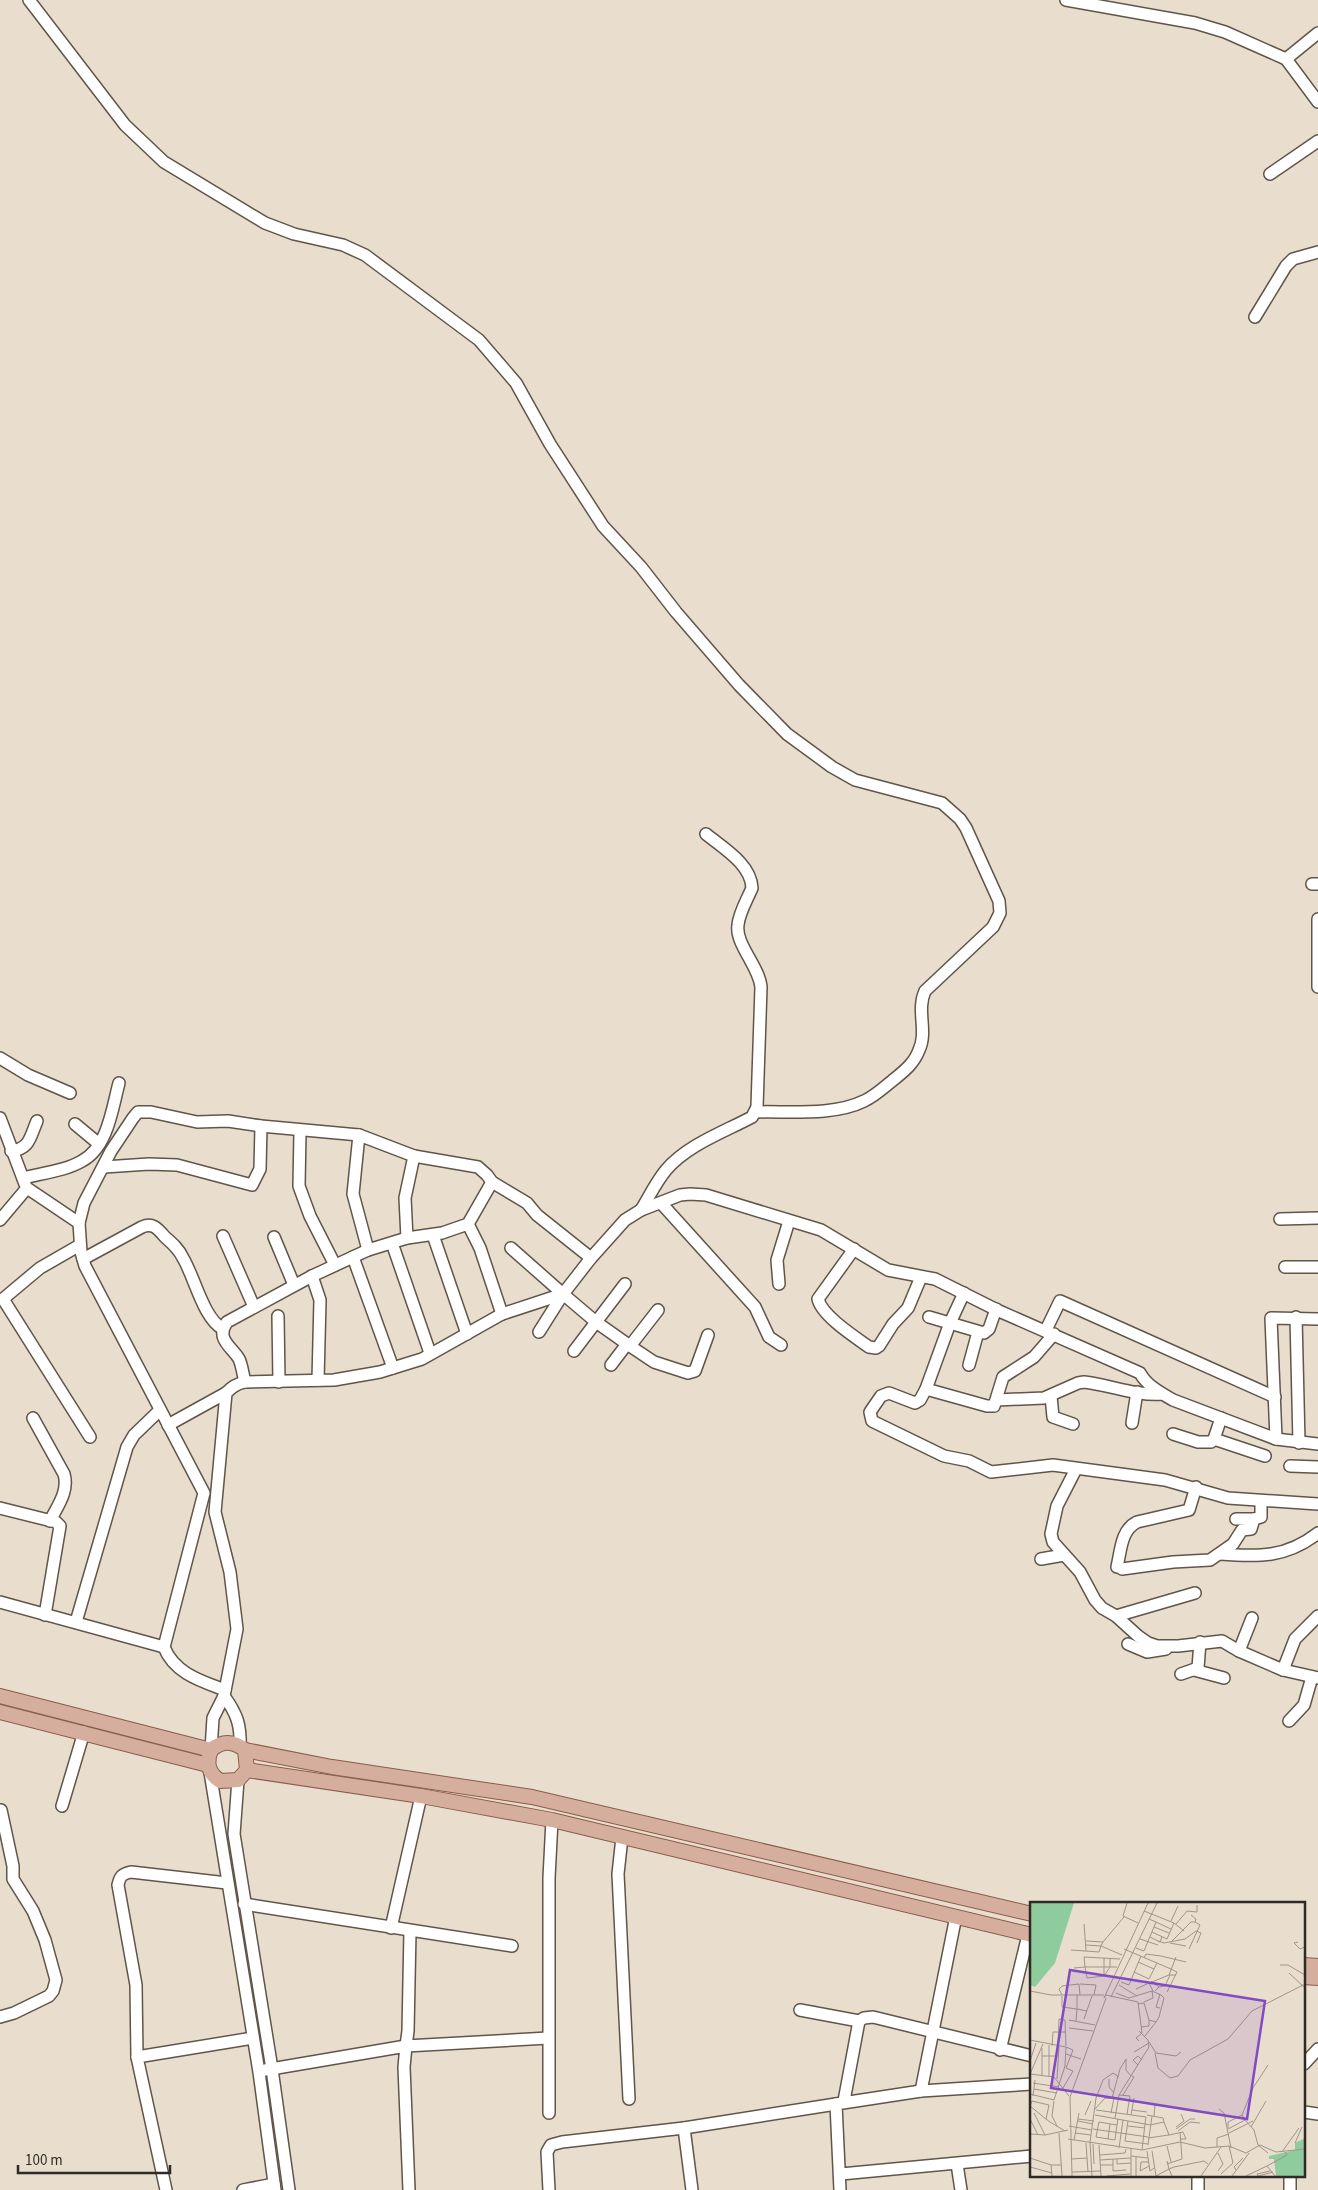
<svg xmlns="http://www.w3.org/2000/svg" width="1318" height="2190" font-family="'Source Sans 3',sans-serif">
<rect width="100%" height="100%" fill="#e9ddce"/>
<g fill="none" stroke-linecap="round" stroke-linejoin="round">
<g stroke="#5f5548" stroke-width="14">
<g id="minor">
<path d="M29,0L125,125L164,162L265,223L294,234L343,245L365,255L479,340L516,383L550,444L603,526L641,567L676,612L739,685L787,734L832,767L855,780L942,803L960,819L966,828L999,901L1000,913L993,927L925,991C916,1011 928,1031 919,1050C914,1064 903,1072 892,1081C883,1088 875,1096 864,1101C834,1116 789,1111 755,1112"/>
<polyline points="1066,0 1195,23 1225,32 1286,59 1318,33"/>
<polyline points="1286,59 1318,102"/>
<polyline points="1270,174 1318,141"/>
<polyline points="1255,317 1286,266 1293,259 1318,252"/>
<polyline points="1312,884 1318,884"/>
<polyline points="1318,919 1318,987"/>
<polyline points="0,1058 28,1075 70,1093"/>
<polyline points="0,1118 25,1184"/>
<polyline points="75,1124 99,1144"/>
<polyline points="300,1131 299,1186 310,1216 335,1265"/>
<polyline points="359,1135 353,1194 368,1250"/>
<path d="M11,1151C30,1149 30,1137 37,1121"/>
<polyline points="414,1156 478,1167 487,1175 492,1182 527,1203 537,1215 591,1258"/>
<polyline points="104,1167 149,1164 177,1165 252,1185 260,1169 261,1126"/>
<path d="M23,1178C42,1173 65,1171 82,1161C108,1147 112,1109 119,1083"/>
<polyline points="661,1203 755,1307 769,1337 781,1345"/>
<path d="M641,1210C649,1197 656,1182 666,1170C687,1145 724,1132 752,1117L757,1107L761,987C759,966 735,944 738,925C739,913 747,900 752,888C751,864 723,848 706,834"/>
<polyline points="1280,1219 1318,1218"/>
<polyline points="0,1220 27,1188 79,1223"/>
<polyline points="468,1224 492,1182"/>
<polyline points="433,1235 467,1334"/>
<polyline points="223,1236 254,1307"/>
<polyline points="274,1237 294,1285"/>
<polyline points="392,1243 430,1353"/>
<polyline points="80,1245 40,1268 3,1299 90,1437"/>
<polyline points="511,1248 563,1294"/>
<path d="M854,1249L818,1299C822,1316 855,1337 869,1347L876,1348L879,1346L893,1324L908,1308L921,1277"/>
<polyline points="353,1257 393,1368"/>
<path d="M83,1259L142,1227C153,1222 158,1229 165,1237C172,1243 179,1249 183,1258C195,1278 203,1318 223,1329"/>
<polyline points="1285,1267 1318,1267"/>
<polyline points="312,1276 320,1300 318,1380"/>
<polyline points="779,1284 777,1260 789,1221"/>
<polyline points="278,1316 279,1382"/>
<polyline points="929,1317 984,1333 989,1329 996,1309"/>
<polyline points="1296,1317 1299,1443"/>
<polyline points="1046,1330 1060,1301 1275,1397"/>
<path d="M539,1332L563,1294L591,1258L625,1220L641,1210L680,1195L690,1194L706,1195L821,1230L888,1270L935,1279L999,1311L1140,1373C1147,1386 1161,1393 1173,1400L1276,1439L1318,1444"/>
<polyline points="1054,1334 1034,1357 1003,1377 994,1406 987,1406 926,1389 920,1400 915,1403 889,1393 881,1396 870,1412 872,1421 944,1456 969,1461 991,1472 1053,1465 1165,1480 1228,1498 1318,1504"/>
<polyline points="630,1346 654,1362 688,1373 695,1371 708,1335"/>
<polyline points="574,1351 625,1284"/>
<polyline points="611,1365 627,1344"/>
<polyline points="969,1365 978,1332"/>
<path d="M245,1382C243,1375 242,1365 239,1359C232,1347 215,1339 227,1322L312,1276L368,1250L407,1238L442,1233L468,1224L480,1248L502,1314"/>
<polyline points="926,1389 950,1323 964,1293"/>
<polyline points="1051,1396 1053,1417 1073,1424"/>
<path d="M997,1400L1044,1398L1078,1383L1084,1382C1110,1385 1136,1396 1162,1394"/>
<path d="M33,1418L64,1474C69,1491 58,1505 50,1521"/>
<polyline points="1132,1423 1137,1392"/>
<polyline points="168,1425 226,1393"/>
<polyline points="1173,1434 1198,1442 1211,1442 1214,1439 1221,1418"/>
<polyline points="1214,1439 1265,1456"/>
<polyline points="1276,1439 1271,1318 1318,1319"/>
<polyline points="1290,1466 1318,1467"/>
<polyline points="1076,1469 1057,1506 1051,1534 1053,1542 1080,1572 1095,1600 1102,1608 1116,1616 1138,1636 1148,1643 1157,1646 1178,1646 1222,1641 1239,1651 1283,1670 1318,1678"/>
<polyline points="0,1508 56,1522 60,1526 45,1615"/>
<polyline points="1236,1519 1254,1519"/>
<path d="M1220,1554C1258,1557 1286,1558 1318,1533"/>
<polyline points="1041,1559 1064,1555"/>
<path d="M1117,1567C1121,1550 1121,1530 1137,1522L1189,1510L1196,1487"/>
<polyline points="1122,1569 1173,1562 1210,1560 1233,1544 1242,1530 1251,1529 1254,1519 1261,1517 1261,1501"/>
<path d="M0,1602L164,1647C174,1673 201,1681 225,1690"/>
<polyline points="1116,1616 1195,1593"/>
<polyline points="76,1622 127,1447 134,1435 160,1410"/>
<polyline points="1128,1644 1147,1652 1166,1649"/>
<polyline points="164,1647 204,1493 85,1266 81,1252 79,1223 84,1203 111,1151 133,1118 138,1112 151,1112 197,1122 228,1121 261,1126 359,1135 414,1156 405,1198 407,1238"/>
<polyline points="1239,1651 1252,1618"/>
<polyline points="1194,1670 1224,1678"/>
<polyline points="1283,1670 1295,1639 1318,1616"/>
<polyline points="1181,1674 1198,1668 1200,1642"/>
<path d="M224,1696C237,1714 241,1725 240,1747"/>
<polyline points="1289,1721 1304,1705 1312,1677"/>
<path d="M211,1750L213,1718L224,1696L237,1629L230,1572L215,1512L226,1393C232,1387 236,1384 245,1382L334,1380L380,1372L422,1359L502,1314L563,1294L596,1322L630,1346L658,1310"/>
<polyline points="210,1772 259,2072 275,2190"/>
<polyline points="238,1780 234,1834 272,2069 289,2190"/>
<polyline points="62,1806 84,1732"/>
<polyline points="622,1837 618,1874 629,2099"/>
<polyline points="244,1904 512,1946"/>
<polyline points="391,1928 421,1796"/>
<polyline points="410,1931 408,2031 406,2046 548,2038"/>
<polyline points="800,2010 859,2021"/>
<polyline points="0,2017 14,2013 49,1996 53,1991 56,1980 45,1940 33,1911 13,1879 13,1866 1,1810"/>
<polyline points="1000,2050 1028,1935"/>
<path d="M137,2057L136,1985L118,1885C120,1876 122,1874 131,1872L227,1883"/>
<polyline points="1304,2064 1318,2049"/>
<polyline points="265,2070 406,2046 404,2067 409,2190"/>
<polyline points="921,2091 956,1916"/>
<polyline points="844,2101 859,2021 864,2018 873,2017 1032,2056"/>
<polyline points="1304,2112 1318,2114"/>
<polyline points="549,2113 549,1878 552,1820"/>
<polyline points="684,2128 692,2190"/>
<polyline points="957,2164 961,2190"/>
<polyline points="841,2174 1032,2156"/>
<polyline points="1198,2176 1198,2190"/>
<polyline points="166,2190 137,2057 253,2038"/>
<polyline points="243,2190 274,2184"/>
<polyline points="549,2190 547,2152 551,2145 562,2142 684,2128 836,2104"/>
<polyline points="840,2190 836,2104 921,2091 1032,2084"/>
<polyline points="1290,2190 1290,2176"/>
</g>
</g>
<g stroke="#895d49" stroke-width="16">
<g id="major">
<path d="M0,1696L211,1750C223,1740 233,1741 245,1750L247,1770L238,1780L220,1781C208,1773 206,1763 211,1750"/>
<polyline points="0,1712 208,1765"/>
<polyline points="245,1750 332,1767 532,1797 1032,1914"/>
<polyline points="247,1770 421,1796 552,1820 1032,1935"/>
<polyline points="1304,1965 1318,1966"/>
<polyline points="1304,1977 1318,1978"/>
</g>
</g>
<use href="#minor" stroke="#fff" stroke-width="11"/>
<use href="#major" stroke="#d5ae9d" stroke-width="14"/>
</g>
<g transform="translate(1030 1902)">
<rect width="275" height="275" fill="#e9ddce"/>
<path d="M0,1H44L25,61L5,85L0,83ZM275,236V274H246L244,257H239V254L265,248V241Z" fill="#8ecc9d"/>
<path fill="none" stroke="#9f958a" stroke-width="1" d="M97,1L93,14L108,21M114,9L144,21L154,29M141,19L148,4M126,20L141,27M54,22L56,49M146,22L157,9L167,10V3M124,25L139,31M122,30L137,37L144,21M120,35L130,40L132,35M110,37L128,43M128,39L134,41L155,37L166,29L171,31L167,41M142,39L161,20H165L166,17L161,13M73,40L94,15M268,40L264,41L270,47L275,45M140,41L156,44M56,43L71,44L73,40L56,39M106,46L114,49L126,20L119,17M94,47L141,67M159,47L170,23L165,20M41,48L69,50L71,44L92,53M74,56V74L80,65V56M114,56L116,52L131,54L156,60M108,60L124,67M250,63H258L275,73M87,65H55L54,55L90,57M44,66L55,65L57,76L74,74M104,70L119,77L127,61M259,71L275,86M139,73L146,55M121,79L129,85L125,89M91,80L99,83L111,54M122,80L139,73H146M50,82L66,83L64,93M89,83L107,94M129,85L135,84L140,73M106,87L119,81L123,89M0,89L21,93H74M137,90L147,70L141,67M86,91L99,96L122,89L131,93L134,96L129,115L126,120L119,118M130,92L126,105L130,106M32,93L29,87L32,84L49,82L50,93M76,93L108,100L112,131L106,136L109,139M76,93L74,96L118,1M32,94V105L47,107V93M81,95L127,1M114,100L123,96L122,89M108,102L114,101L119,118V124L111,125M54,117L62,94M39,118L65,123M46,119L47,107L57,109M39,126L63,129M115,134L126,120M0,138L36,145L35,164L24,198L0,192M119,140L126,151L146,154L151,150M28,143L29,117L35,118L36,144M22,144L23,130H35M104,150L119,141M125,151L128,166L140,176L148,174L160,158L198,137L222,109L275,82M36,152L51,157M12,154H28M0,159L6,141M108,163L103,158L108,154L112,158M0,172L24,175L39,194M0,172L13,142M12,173V146M19,174V143M27,177L29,144M79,177V185L84,191M3,181L29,185M33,186L43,169L36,166L43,148L36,145M4,187L27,191M89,193L100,194L97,212M93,193L104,175L102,174M3,194L5,178M82,196L90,167L96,157V168L101,174M24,199L22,214L27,224M65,207L75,196L88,197M189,207L194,211L201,246M66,208L116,215L115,222L120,223L134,220L139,233L118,236M102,208L117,210M4,211L15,233M81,211L84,196M55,213L61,199M65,213L115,222L112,248M101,213L104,196M117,213L133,216L134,220M124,214L125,203L135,204M85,216L89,193L119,145L118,138L109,129M0,217L8,233M16,217L19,203L2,199L0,204L16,217L20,220L35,229M48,217L64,219M215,218L212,213L223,186L238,163M48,219L63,222M98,219L95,239L118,242M87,223L69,220L66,235L85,238L86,230L87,223L88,217M39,224L62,228M98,224L115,226M146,225L154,219L151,212M221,225L236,199M198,226V220L212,213M63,227L118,235M146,227L160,217H165M198,227L215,218L224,228L228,243L238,251M148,229L160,220L170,221M29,231L32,274M45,231L61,233M199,231L223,219M0,232L15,233L38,228M139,233L153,230L156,237H151M38,237L112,248L150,240L175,246L199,244L216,251L230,243L246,250L275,247M78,237L80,222M44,238L49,211M56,241L58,270M265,241L272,225M63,242L64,262M69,243L71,274M118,243L122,214M137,244L141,260M187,245V236L199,232M89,246L93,218M101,246V274M117,249L120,269L124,266M122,249L126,274M252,250L269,226M70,253L95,251L96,247M101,254L118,256M106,255V274M0,256L21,263M41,257L57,256M87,257V262L101,261M70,258L101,256M119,260H111L110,269L119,264M137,262L152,257L150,230M70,263H83V257M83,263V269L96,268M0,265L22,271M206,268L204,265L213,256M188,269L193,262L188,251M42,270L71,269M191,272L203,261L199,244M22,274L21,263H31M42,274L40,195L76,96M62,274L60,240L66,196L73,178L83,171L89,175M77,274L100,272M126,274L139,267L137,259M142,274L139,267L144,265L174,259L178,262M171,274L191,245M202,274L219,251M216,274L237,264M228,274L243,270M228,274L227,272L240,269M245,274L237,264L257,253L255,250"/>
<path fill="#814bc3" fill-opacity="0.15" stroke="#814bc3" stroke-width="2.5" d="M40,68L235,99L217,217L21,186Z"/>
<rect width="275" height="275" fill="none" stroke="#2f2a25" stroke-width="2.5"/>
</g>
<path d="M18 2165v8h152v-8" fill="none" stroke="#2f2a25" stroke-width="2.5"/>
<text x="25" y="2165" font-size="15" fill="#2f2a25" stroke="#e9ddce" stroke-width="4" paint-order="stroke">100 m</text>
</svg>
